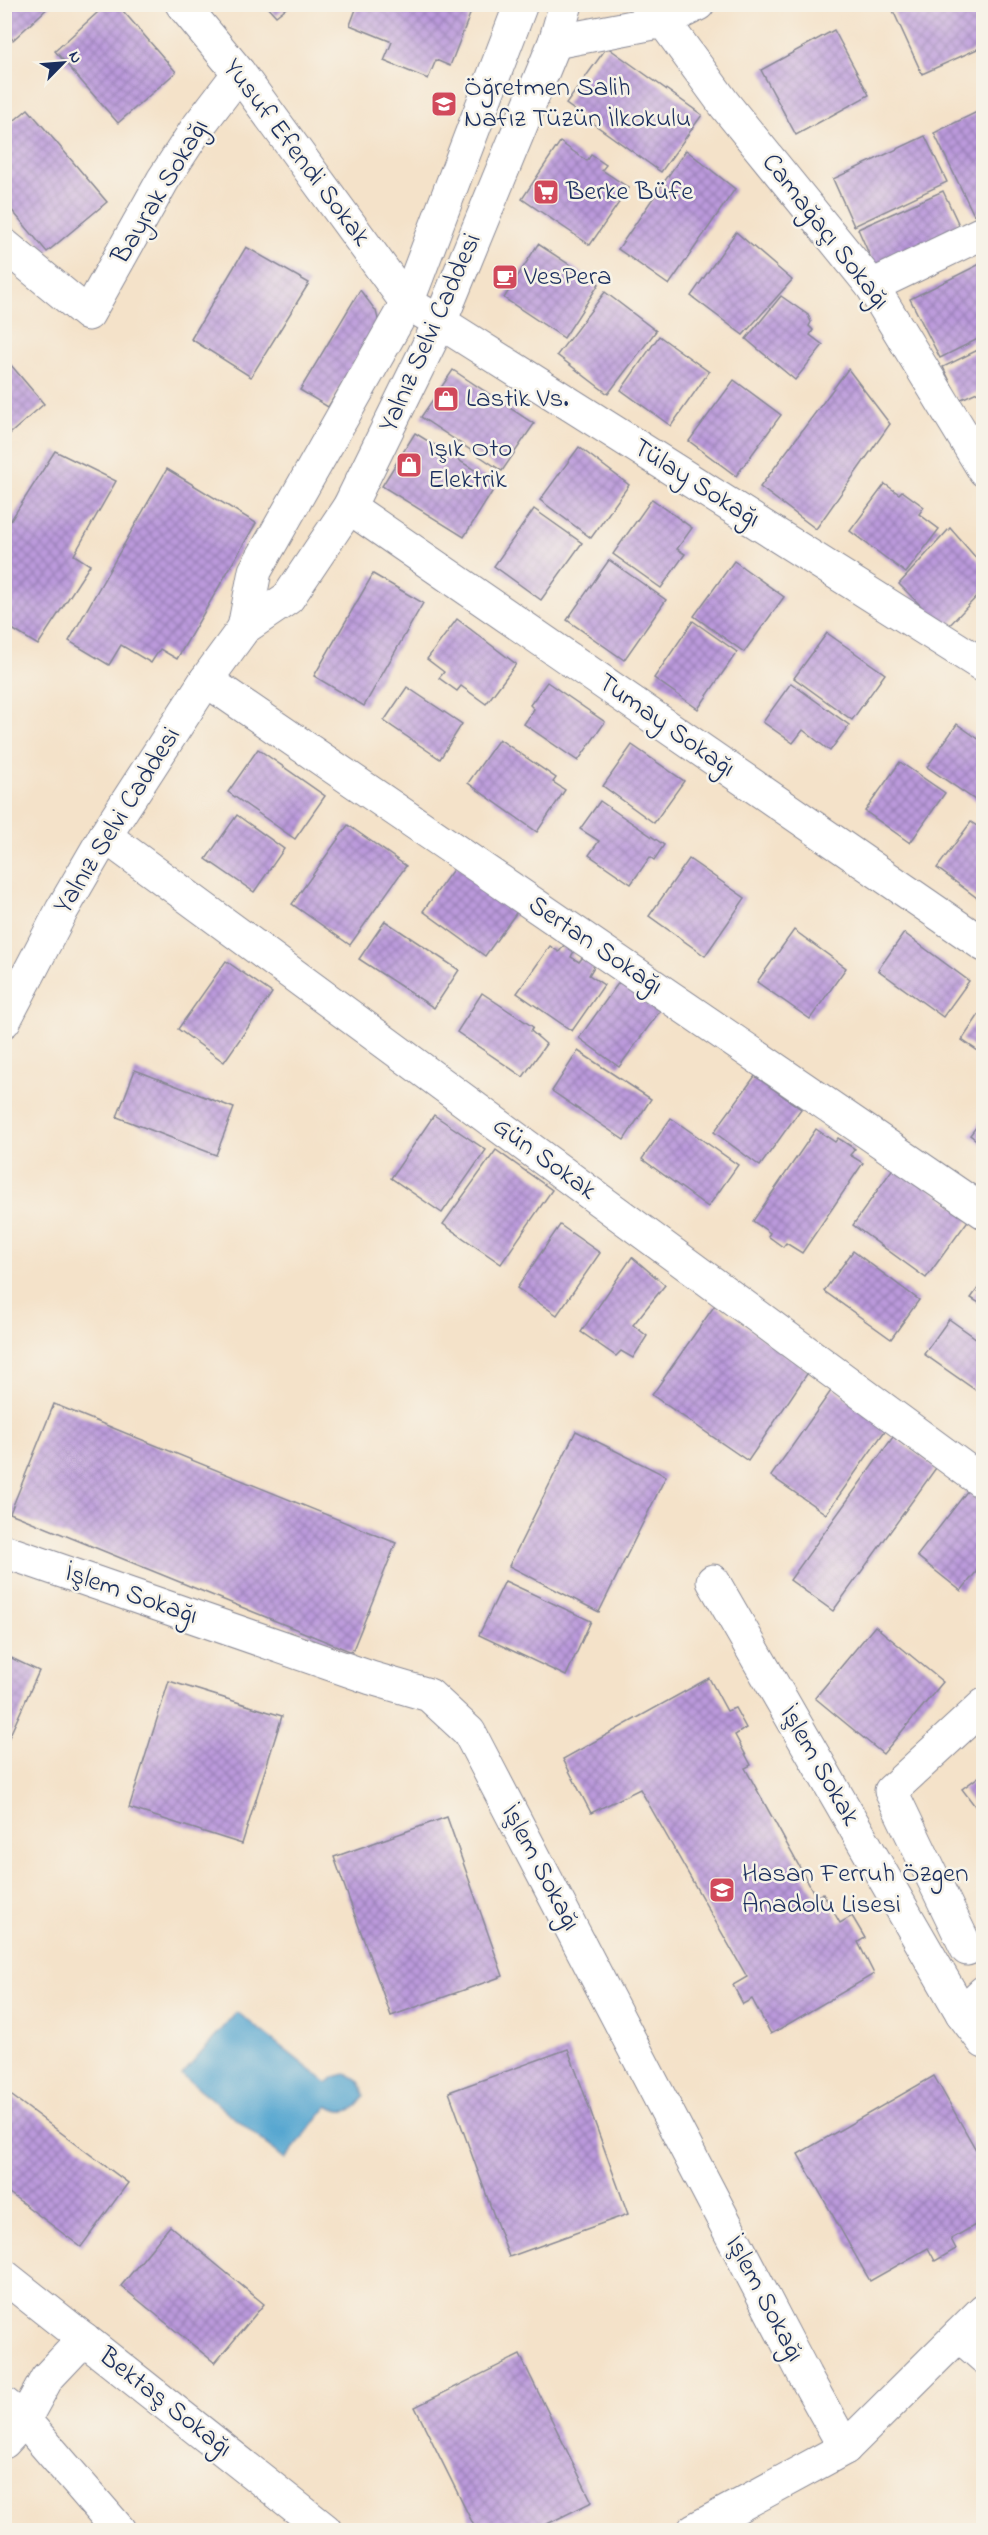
<svg xmlns="http://www.w3.org/2000/svg" width="988" height="2535" font-family="'Indie Flower',sans-serif">
<defs>
<pattern id="building-cross-hatch" width="8" height="8" patternUnits="userSpaceOnUse" patternTransform="scale(1.5)"><rect width="8" height="8" fill="#bb9adb"/><path d="M0 0l8 8M0 8l8-8" fill="none" stroke="#977eb5"/></pattern>
</defs>
<rect width="100%" height="100%" fill="#f7f3e8"/>
<filter id="ink" filterUnits="userSpaceOnUse"><feTurbulence type="fractalNoise" baseFrequency=".0167" numOctaves="2"/><feDisplacementMap in="SourceGraphic" scale="12" xChannelSelector="R" yChannelSelector="G"/><feConvolveMatrix kernelMatrix="1 2 1 2 8 2 1 2 1" color-interpolation-filters="sRGB"/></filter>
<filter id="wash" filterUnits="userSpaceOnUse"><feTurbulence type="fractalNoise" baseFrequency=".008" numOctaves="4" result="noise"/><feDisplacementMap in="SourceGraphic" scale="24" xChannelSelector="R" yChannelSelector="G"/><feGaussianBlur stdDeviation="1.35" result="paint"/><feColorMatrix in="noise" values="0 0 0 0 0 0 0 0 0 0 0 0 0 0 0 0 0 1.4 0 .05"/><feComposite in="paint" operator="in"/></filter>
<g filter="url(#wash)">
<rect width="100%" height="100%" fill="#f4e2c9"/>
<path fill="#55a6d0" stroke="#386a97" stroke-width="1.5" d="M237,2012L327,2083L334,2077L345,2074C357,2077 362,2083 364,2096C356,2111 344,2116 328,2106L285,2159L182,2075Z"/>
<g id="blocks">
<g fill="url(#building-cross-hatch)">
<polygon points="4,4 52,4 13,40 4,30"/>
<polygon points="107,4 117,4 176,72 118,123 55,51"/>
<polygon points="358,4 474,4 450,66 436,60 428,79 384,61 392,42 350,25"/>
<polygon points="890,4 984,4 984,46 922,74"/>
<polygon points="266,5 290,5 276,16"/>
<polygon points="834,30 869,95 796,135 761,70"/>
<polygon points="607,47 702,115 661,172 566,104"/>
<polygon points="28,109 107,202 47,252 4,201 4,129"/>
<polygon points="979,111 984,120 984,210 974,215 934,133"/>
<polygon points="925,136 947,182 854,226 833,179"/>
<polygon points="560,142 587,161 591,155 606,165 602,170 629,188 590,245 522,199"/>
<polygon points="686,150 735,189 669,285 618,249"/>
<polygon points="943,191 966,240 880,279 858,229"/>
<polygon points="736,232 792,280 743,335 691,296"/>
<polygon points="538,244 599,284 564,338 504,298"/>
<polygon points="246,247 309,283 251,377 191,339"/>
<polygon points="984,262 984,336 940,358 910,299"/>
<polygon points="360,290 376,311 379,323 328,407 300,390"/>
<polygon points="605,292 656,331 608,394 557,355"/>
<polygon points="781,296 808,315 811,322 809,326 813,330 810,335 823,345 795,380 746,339"/>
<polygon points="659,336 709,372 671,426 621,390"/>
<polygon points="984,347 984,389 959,400 943,367"/>
<polygon points="5,358 44,404 5,438"/>
<polygon points="848,369 890,424 816,529 760,487"/>
<polygon points="453,370 534,424 502,471 421,417"/>
<polygon points="734,380 781,415 736,476 689,441"/>
<polygon points="415,433 497,484 464,537 382,486"/>
<polygon points="579,447 629,485 591,538 540,500"/>
<polygon points="55,451 116,481 74,555 90,565 38,645 4,624 4,531"/>
<polygon points="167,469 256,523 177,659 160,649 151,663 121,645 109,665 69,641"/>
<polygon points="885,484 899,494 902,491 924,507 919,514 939,529 906,573 850,531"/>
<polygon points="652,499 692,528 677,549 685,554 661,588 613,554"/>
<polygon points="534,509 582,543 541,600 494,566"/>
<polygon points="950,528 984,567 984,589 945,630 899,584"/>
<polygon points="609,560 666,600 624,660 567,620"/>
<polygon points="734,561 784,597 744,652 694,616"/>
<polygon points="373,574 423,603 364,706 314,676"/>
<polygon points="457,619 516,664 486,704 461,686 457,691 439,678 444,672 427,659"/>
<polygon points="693,621 737,652 698,709 654,678"/>
<polygon points="827,633 885,674 852,720 794,678"/>
<polygon points="547,682 605,722 578,761 524,724 534,709 530,705"/>
<polygon points="791,683 849,725 830,751 803,730 793,743 763,722"/>
<polygon points="407,687 462,724 440,759 384,721"/>
<polygon points="957,724 984,743 984,806 927,767"/>
<polygon points="499,739 556,778 553,782 565,790 537,832 468,783"/>
<polygon points="632,745 684,781 654,823 603,786"/>
<polygon points="258,749 325,796 295,839 228,792"/>
<polygon points="900,762 945,793 910,843 865,811"/>
<polygon points="600,801 664,845 654,860 650,857 631,884 589,855 599,841 580,829"/>
<polygon points="237,815 284,849 254,892 206,859"/>
<polygon points="971,822 984,831 984,903 937,868"/>
<polygon points="348,825 406,866 350,945 292,904"/>
<polygon points="689,859 745,898 705,956 649,916"/>
<polygon points="457,864 519,909 485,956 423,911"/>
<polygon points="385,921 459,970 434,1008 359,959"/>
<polygon points="794,930 846,968 810,1019 757,982"/>
<polygon points="904,933 969,981 943,1017 878,970"/>
<polygon points="564,945 574,951 571,957 579,962 583,957 595,965 589,975 604,985 572,1031 517,993 550,946 559,952"/>
<polygon points="226,961 272,993 224,1062 178,1029"/>
<polygon points="619,982 660,1011 619,1067 579,1038"/>
<polygon points="482,993 533,1027 531,1031 546,1044 523,1077 457,1032"/>
<polygon points="984,1007 984,1055 962,1040"/>
<polygon points="578,1051 651,1099 624,1140 552,1091"/>
<polygon points="135,1070 234,1108 216,1155 117,1117"/>
<polygon points="755,1076 801,1109 760,1166 714,1132"/>
<polygon points="434,1115 486,1150 442,1213 391,1178"/>
<polygon points="984,1117 984,1146 970,1135"/>
<polygon points="671,1118 738,1165 708,1207 642,1159"/>
<polygon points="816,1129 835,1142 838,1138 855,1149 850,1155 863,1163 802,1253 786,1243 783,1247 768,1236 770,1233 753,1221"/>
<polygon points="496,1150 552,1190 501,1264 443,1224"/>
<polygon points="896,1164 970,1218 926,1278 853,1225"/>
<polygon points="560,1225 600,1253 557,1315 517,1288"/>
<polygon points="853,1251 919,1300 891,1339 824,1291"/>
<polygon points="632,1257 665,1285 633,1325 647,1336 633,1358 621,1351 616,1356 581,1332"/>
<polygon points="984,1280 984,1306 971,1298"/>
<polygon points="715,1305 809,1371 748,1461 652,1395"/>
<polygon points="949,1319 984,1344 984,1396 924,1354"/>
<polygon points="833,1388 887,1428 826,1514 771,1476"/>
<polygon points="54,1404 396,1543 352,1652 10,1513"/>
<polygon points="576,1431 666,1476 599,1612 509,1566"/>
<polygon points="893,1437 936,1468 833,1611 790,1580"/>
<polygon points="968,1490 984,1502 984,1562 961,1591 917,1556"/>
<polygon points="505,1581 591,1621 566,1676 479,1635"/>
<polygon points="875,1626 943,1682 883,1754 815,1698"/>
<polygon points="5,1655 39,1671 5,1746"/>
<polygon points="709,1678 727,1711 735,1708 746,1728 735,1735 751,1765 745,1768 816,1897 823,1893 840,1923 852,1916 865,1938 858,1942 874,1974 771,2034 752,1999 743,2004 733,1985 747,1977 640,1789 591,1813 563,1759"/>
<polygon points="169,1681 282,1716 242,1844 129,1808"/>
<polygon points="984,1773 984,1818 962,1789"/>
<polygon points="447,1817 503,1976 391,2016 334,1857"/>
<polygon points="568,2049 628,2214 509,2257 449,2092"/>
<polygon points="934,2076 984,2164 984,2220 951,2239 956,2249 935,2261 928,2248 870,2281 798,2154"/>
<polygon points="4,2090 128,2183 81,2247 4,2189"/>
<polygon points="170,2226 264,2304 215,2363 121,2286"/>
<polygon points="520,2355 592,2502 535,2530 476,2530 415,2407"/>
</g>
</g>
</g>
<g filter="url(#ink)">
<use href="#blocks" fill-opacity="0" stroke="#888894" stroke-width="1.5"/>
<g fill="none" stroke-linecap="round" stroke-linejoin="round">
<g stroke="#888894" stroke-width="35">
<g id="minor">
<polyline points="182,4 239,73 407,303 440,322 984,666"/>
<polyline points="651,4 725,105 872,286 984,470"/>
<polyline points="555,42 664,21 698,4"/>
<polyline points="4,245 88,314 163,180 197,128 239,73"/>
<polyline points="872,286 984,232"/>
<polyline points="349,507 984,945"/>
<polyline points="244,628 255,571 407,303 521,4"/>
<polyline points="206,680 984,1212"/>
<polyline points="105,836 984,1483"/>
<polyline points="4,1021 62,910 105,836 206,680 244,628 288,598 349,507 440,322 555,42 566,4"/>
<polyline points="4,1551 371,1678 429,1695 469,1732 805,2376 845,2448"/>
<polyline points="713,1581 962,2013 984,2042"/>
<polyline points="967,1949 891,1791 984,1705"/>
<polyline points="962,2013 984,1992"/>
<polyline points="4,2276 325,2530"/>
<polyline points="959,2335 984,2357"/>
<polyline points="4,2404 24,2420 119,2530"/>
<polyline points="4,2442 24,2420 47,2378 84,2339"/>
<polyline points="694,2530 845,2448 984,2310"/>
</g>
</g>
<use href="#minor" stroke="#fff" stroke-width="33"/>
</g>
</g>
<defs>
<g id="school-square" transform="scale(1.35)"><rect x="-9" y="-9" width="18" height="18" rx="4" fill="#d1495b" stroke="#f7f3e8"/><path d="M0-5L7-2L0 1L-7-2ZM-4 1L0 2.5L4 1V4Q0 6-4 4Z" fill="#fff"/></g>
<g id="supermarket-square" transform="scale(1.35)"><rect x="-9" y="-9" width="18" height="18" rx="4" fill="#d1495b" stroke="#f7f3e8"/><path d="M-6-5.5h2.5l.6 2H6L4.5 2H-2.5L-4.4-4H-6ZM-1.5 3.2a1.3 1.3 0 1 0 .1 0ZM3 3.2a1.3 1.3 0 1 0 .1 0Z" fill="#fff"/></g>
<g id="cafe-square" transform="scale(1.35)"><rect x="-9" y="-9" width="18" height="18" rx="4" fill="#d1495b" stroke="#f7f3e8"/><path d="M-5.5-4.5H6V0H3Q3 3.5 0 3.5H-2.5Q-5.5 3.5-5.5 0ZM3-3.2v2h1.7v-2ZM-6 4.5H4V6H-6Z" fill="#fff"/></g>
<g id="shop-square" transform="scale(1.35)"><rect x="-9" y="-9" width="18" height="18" rx="4" fill="#d1495b" stroke="#f7f3e8"/><path d="M-5-2.5h2.3a2.7 3.5 0 0 1 5.4 0H5L5.5 6h-11ZM-1.5-2.5h3a1.5 2.3 0 0 0-3 0Z" fill="#fff"/></g>
</defs>
<g fill-rule="evenodd">
<use href="#school-square" x="444" y="104"/>
<use href="#supermarket-square" x="546" y="192"/>
<use href="#cafe-square" x="505" y="277"/>
<use href="#shop-square" x="446" y="399"/>
<use href="#shop-square" x="409" y="465"/>
<use href="#school-square" x="722" y="1890"/>
</g>
<g text-anchor="middle" dominant-baseline="central" stroke-width="5" stroke-linejoin="round" paint-order="stroke">
<g font-size="27" fill="#1b2f5e" stroke="#f7f3e8" text-anchor="start">
<text x="464" y="88">Öğretmen Salih<tspan x="464" dy="31">Nafız Tüzün İlkokulu</tspan></text>
<text x="566" y="192">Berke Büfe</text>
<text x="524" y="277">VesPera</text>
<text x="466" y="399">Lastik Vs.</text>
<text x="428" y="449">Işık Oto<tspan x="428" dy="31">Elektrik</tspan></text>
<text x="742" y="1874">Hasan Ferruh Özgen<tspan x="742" dy="31">Anadolu Lisesi</tspan></text>
</g>
<g font-size="27" fill="#1b2f5e" stroke="#f7f3e8">
<text transform="translate(296 153) rotate(53)">Yusuf Efendi Sokak</text>
<text transform="translate(161 192) rotate(-59)">Bayrak Sokağı</text>
<text transform="translate(825 232) rotate(52)">Camağaçı Sokağı</text>
<text transform="translate(431 333) rotate(-66)">Yalnız Selvi Caddesi</text>
<text transform="translate(696 484) rotate(32)">Tülay Sokağı</text>
<text transform="translate(666 726) rotate(35)">Tumay Sokağı</text>
<text transform="translate(118 821) rotate(-58)">Yalnız Selvi Caddesi</text>
<text transform="translate(595 946) rotate(34)">Sertan Sokağı</text>
<text transform="translate(544 1159) rotate(36)">Gün Sokak</text>
<text transform="translate(131 1595) rotate(19)">İşlem Sokağı</text>
<text transform="translate(819 1766) rotate(60)">İşlem Sokak</text>
<text transform="translate(540 1868) rotate(62)">İşlem Sokağı</text>
<text transform="translate(764 2299) rotate(62)">İşlem Sokağı</text>
<text transform="translate(165 2403) rotate(38)">Bektaş Sokağı</text>
</g>
</g>
<rect width="988" height="2535" fill="none" stroke="#f7f3e8" stroke-width="24"/>
<g transform="translate(63 63) rotate(65)" stroke="#f7f3e8" stroke-width="4.5" paint-order="stroke">
<path d="M0-4.5L10 22L0 15L-10 22Z" fill="#1b2f5e"/>
<text y="-9" font-size="16" font-weight="bold" text-anchor="middle" fill="#1b2f5e">N</text>
</g>
</svg>
